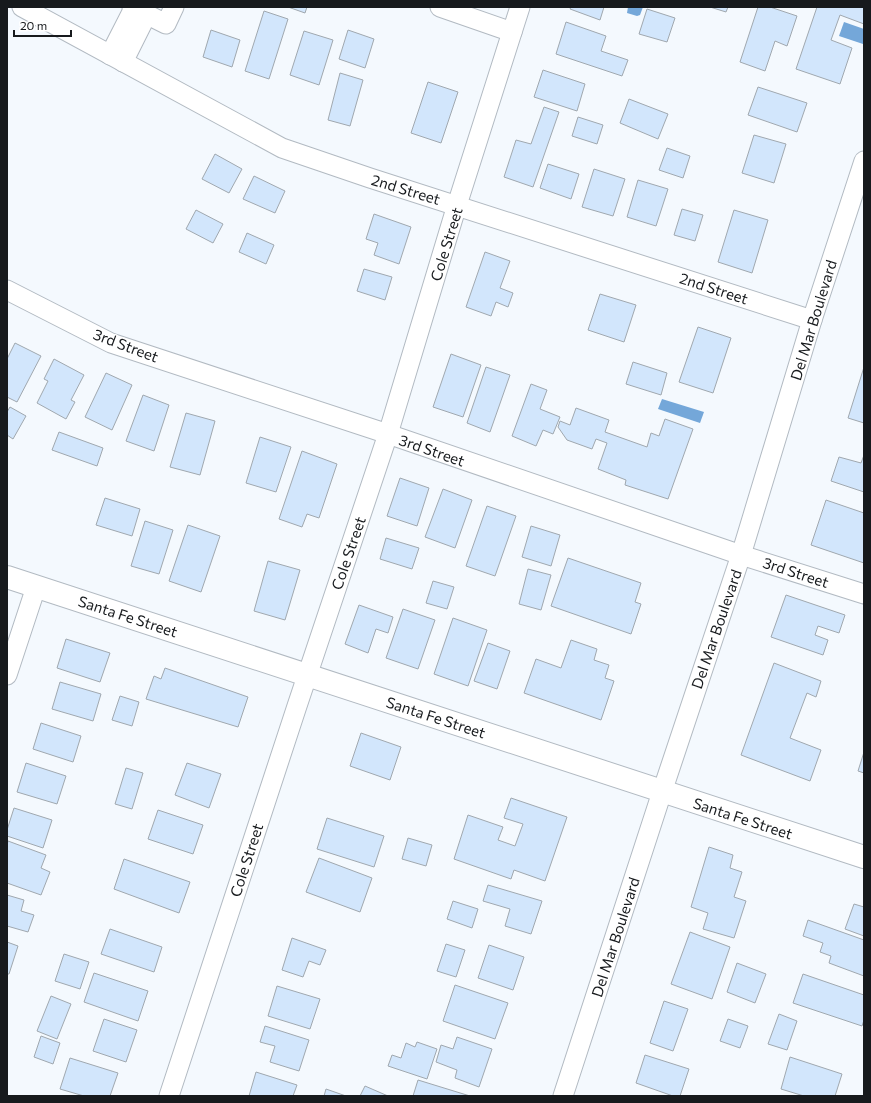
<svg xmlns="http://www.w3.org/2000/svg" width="871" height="1103" font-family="Commissioner,sans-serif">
<rect width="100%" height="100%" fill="#f4f9fe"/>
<g fill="#74a7d9">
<polygon points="628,7 643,7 640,15 637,16 627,13"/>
<polygon points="844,22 864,29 863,44 839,36"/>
<polygon points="662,399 704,412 700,423 658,409"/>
</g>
<g fill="#d2e6fc" stroke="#a0a8af">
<polygon points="288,7 307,7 305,13"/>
<polygon points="571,7 604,7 600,20 570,9"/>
<polygon points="710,7 728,7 726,12"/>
<polygon points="758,7 770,7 797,16 787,46 775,41 765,71 740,62"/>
<polygon points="817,7 864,7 864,24 840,15 831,40 852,48 840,84 796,69"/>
<polygon points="647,9 675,18 667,42 639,34"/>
<polygon points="264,11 288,19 269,79 245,71"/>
<polygon points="566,22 606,36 601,51 628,60 622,76 556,54"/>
<polygon points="211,30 240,40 232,67 203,57"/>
<polygon points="348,30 374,39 365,68 339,59"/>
<polygon points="304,31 333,40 319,85 290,75"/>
<polygon points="543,70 585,84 577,111 534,97"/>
<polygon points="340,73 363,80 350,126 328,120"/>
<polygon points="428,82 458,92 441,143 411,133"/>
<polygon points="758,87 807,103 797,132 748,115"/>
<polygon points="629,99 668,114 658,139 620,123"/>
<polygon points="544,107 559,112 533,187 504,177 516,140 531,144"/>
<polygon points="578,117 603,125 597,144 572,136"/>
<polygon points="754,135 786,144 774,183 742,173"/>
<polygon points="667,148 690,156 683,178 659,170"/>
<polygon points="215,154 242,169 229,193 202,179"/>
<polygon points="548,164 579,174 571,199 540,188"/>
<polygon points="594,169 625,179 613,216 582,207"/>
<polygon points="254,176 285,191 275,213 243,199"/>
<polygon points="638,180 668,189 656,226 627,217"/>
<polygon points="682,209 703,215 695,241 674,235"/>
<polygon points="196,210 223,224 213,243 186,229"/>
<polygon points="734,210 768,220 752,273 718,262"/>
<polygon points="374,214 411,227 399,264 374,255 378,243 366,239"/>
<polygon points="247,233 274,245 266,264 239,252"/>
<polygon points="485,252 510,261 500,288 513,293 508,307 496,302 491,316 466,307"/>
<polygon points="364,269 392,277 385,300 357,291"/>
<polygon points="600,294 636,305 624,342 588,330"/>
<polygon points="698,327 731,338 713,393 679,382"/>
<polygon points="15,343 41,356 17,402 7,397 7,359"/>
<polygon points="451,354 481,365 463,417 433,407"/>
<polygon points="54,359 84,375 71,400 75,402 66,419 37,403 48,381 44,379"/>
<polygon points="633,362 667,373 661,395 626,384"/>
<polygon points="486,367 510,375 490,432 467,423"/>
<polygon points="864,367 864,423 848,418"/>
<polygon points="106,373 132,385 112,430 85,417"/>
<polygon points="531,384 547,390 540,409 560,417 553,434 543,430 536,446 512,436"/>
<polygon points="143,395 169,405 154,451 126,441"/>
<polygon points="10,407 26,416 13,439 7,435 7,412"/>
<polygon points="576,408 609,420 605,432 647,447 651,433 659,436 665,419 693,429 668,499 625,485 626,480 598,469 607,443 596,439 592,449 567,440 558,427 560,421 570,425"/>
<polygon points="186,413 215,421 200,475 170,467"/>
<polygon points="59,432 103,448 97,466 52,450"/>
<polygon points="260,437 291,447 276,492 246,483"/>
<polygon points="302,451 337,464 319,518 307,514 302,527 279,519"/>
<polygon points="864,455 864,492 831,481 839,457 861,463"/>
<polygon points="400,478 429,488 417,526 387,516"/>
<polygon points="443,489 472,500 455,548 425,537"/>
<polygon points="105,498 140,509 132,536 96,525"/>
<polygon points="826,500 864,513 864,563 811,545"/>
<polygon points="487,506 516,516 495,576 466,566"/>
<polygon points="145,521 173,530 159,574 131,566"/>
<polygon points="188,525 220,536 201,592 169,581"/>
<polygon points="531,526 560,535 551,566 522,557"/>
<polygon points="386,538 419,548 412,569 380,559"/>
<polygon points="568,558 641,583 635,602 641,604 631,634 551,606"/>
<polygon points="268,561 300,570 285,620 254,611"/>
<polygon points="528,569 551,575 541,610 519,604"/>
<polygon points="433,581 454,587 447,609 426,603"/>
<polygon points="786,595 845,615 839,633 818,626 815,635 828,640 823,655 771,637"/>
<polygon points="359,605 393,617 388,633 376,629 368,653 345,644"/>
<polygon points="403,609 435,620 418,669 386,658"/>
<polygon points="453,618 487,630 468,686 434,674"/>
<polygon points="66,639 110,653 100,682 57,668"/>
<polygon points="571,640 597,649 594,660 609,665 605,678 614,681 601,720 524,693 536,659 561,668"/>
<polygon points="488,643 510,651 497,689 474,681"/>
<polygon points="774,663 821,681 816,697 807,693 790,738 821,750 810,781 741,755"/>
<polygon points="165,668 248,697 238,727 146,699 154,676 161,679"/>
<polygon points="60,682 101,694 93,721 52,709"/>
<polygon points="120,696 139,702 132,726 112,720"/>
<polygon points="41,723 81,736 73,762 33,749"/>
<polygon points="361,733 401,747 390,780 350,766"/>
<polygon points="864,752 864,773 858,771"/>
<polygon points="26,763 66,776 57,804 17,792"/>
<polygon points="187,763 221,774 209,808 175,795"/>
<polygon points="126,768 143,773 132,809 115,804"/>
<polygon points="511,798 567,817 545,881 514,870 511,879 454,859 468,815 503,827 498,840 515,846 523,824 504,818"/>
<polygon points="14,808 52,820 43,848 7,836 7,830"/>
<polygon points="158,810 203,825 193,854 148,839"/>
<polygon points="327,818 384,836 374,867 317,849"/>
<polygon points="408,838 432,845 426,866 402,859"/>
<polygon points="8,841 46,855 41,868 50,872 41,895 7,883 7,845"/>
<polygon points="709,847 733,855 730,868 742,872 734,897 746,901 734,938 703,929 708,913 691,907"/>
<polygon points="319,858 372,878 360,912 306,892"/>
<polygon points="124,859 190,882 179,913 114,889"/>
<polygon points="488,885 542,901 531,934 505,926 510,909 483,901"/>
<polygon points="7,895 24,900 21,911 34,915 28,932 7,926"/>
<polygon points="453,901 478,909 472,928 447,919"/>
<polygon points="854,904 864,907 864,936 845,929"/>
<polygon points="808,920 864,940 864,976 829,963 831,956 820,952 823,943 803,936"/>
<polygon points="110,929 162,947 154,972 101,954"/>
<polygon points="690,932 730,947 712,999 671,984"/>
<polygon points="292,938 326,950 320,965 309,961 303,977 282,970"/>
<polygon points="7,942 18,946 9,974 7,974"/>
<polygon points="446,944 465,950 456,977 437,971"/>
<polygon points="489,945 524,957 513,990 478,978"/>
<polygon points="64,954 89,962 80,989 55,981"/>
<polygon points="737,963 766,974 755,1003 727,992"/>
<polygon points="94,973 148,991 138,1021 84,1002"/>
<polygon points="803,974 864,995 864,1020 862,1026 793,1003"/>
<polygon points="455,985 508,1003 495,1039 443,1021"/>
<polygon points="277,986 320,999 310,1029 268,1016"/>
<polygon points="51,996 71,1004 57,1039 37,1031"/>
<polygon points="664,1001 688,1009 673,1051 650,1043"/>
<polygon points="779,1014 797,1021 787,1050 768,1044"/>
<polygon points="104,1019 137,1030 126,1062 93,1051"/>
<polygon points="728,1019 748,1026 740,1048 720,1041"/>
<polygon points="265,1026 309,1040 299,1071 270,1062 275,1046 260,1042"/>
<polygon points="41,1036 60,1043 53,1064 34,1057"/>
<polygon points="457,1037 492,1049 479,1087 455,1078 457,1070 436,1062 441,1045 453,1049"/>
<polygon points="417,1042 437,1049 427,1079 388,1066 392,1055 401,1058 406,1043 415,1047"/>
<polygon points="645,1055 689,1069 680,1096 673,1096 636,1083"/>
<polygon points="790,1057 842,1074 835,1096 804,1096 781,1089"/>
<polygon points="70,1058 118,1073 110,1096 84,1096 60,1089"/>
<polygon points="256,1072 297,1085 293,1096 249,1096"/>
<polygon points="418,1080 470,1096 413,1096"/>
<polygon points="365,1086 388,1096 360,1096"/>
<polygon points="326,1089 346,1096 324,1096"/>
</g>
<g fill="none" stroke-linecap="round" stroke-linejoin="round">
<g stroke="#b2bac2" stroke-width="21">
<g id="minor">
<polyline points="22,7 282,148 370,178 812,320"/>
<polyline points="132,7 166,24 174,7"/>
<polyline points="440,7 512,32"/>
<polyline points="110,55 134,8"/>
<polyline points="123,62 147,14"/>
<polyline points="7,290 111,343 388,434 741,555 864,594"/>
<polyline points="7,675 36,587"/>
<polyline points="169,1096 297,706 388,434 457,205 520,7"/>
<polyline points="563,1096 662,792 741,555 812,320 864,161"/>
</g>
</g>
<g stroke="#b2bac2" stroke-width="24">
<polyline id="major" points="7,577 864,857"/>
</g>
<use href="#minor" stroke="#fff" stroke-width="19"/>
<use href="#major" stroke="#fff" stroke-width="22"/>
</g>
<g text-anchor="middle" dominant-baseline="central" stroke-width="3" stroke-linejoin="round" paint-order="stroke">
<g font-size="15" fill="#171a1d" stroke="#fff">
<text transform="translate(406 189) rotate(17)">2nd Street</text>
<text transform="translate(446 244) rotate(-73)">Cole Street</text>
<text transform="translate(714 288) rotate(18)">2nd Street</text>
<text transform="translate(813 320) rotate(-73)">Del Mar Boulevard</text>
<text transform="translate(126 345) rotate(21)">3rd Street</text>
<text transform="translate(432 450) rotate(19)">3rd Street</text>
<text transform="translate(348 553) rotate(-71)">Cole Street</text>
<text transform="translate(796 572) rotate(18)">3rd Street</text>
<text transform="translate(128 616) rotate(18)">Santa Fe Street</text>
<text transform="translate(716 629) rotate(-71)">Del Mar Boulevard</text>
<text transform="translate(436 717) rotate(18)">Santa Fe Street</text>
<text transform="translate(743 818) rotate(18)">Santa Fe Street</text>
<text transform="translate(246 860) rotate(-72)">Cole Street</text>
<text transform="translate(615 937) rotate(-72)">Del Mar Boulevard</text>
</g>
</g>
<rect width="871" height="1103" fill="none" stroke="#171a1d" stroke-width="16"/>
<path d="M14 30v6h57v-6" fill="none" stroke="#171a1d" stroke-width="2"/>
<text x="20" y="30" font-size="12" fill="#171a1d" stroke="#ffffff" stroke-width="3" paint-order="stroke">20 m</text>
</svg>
